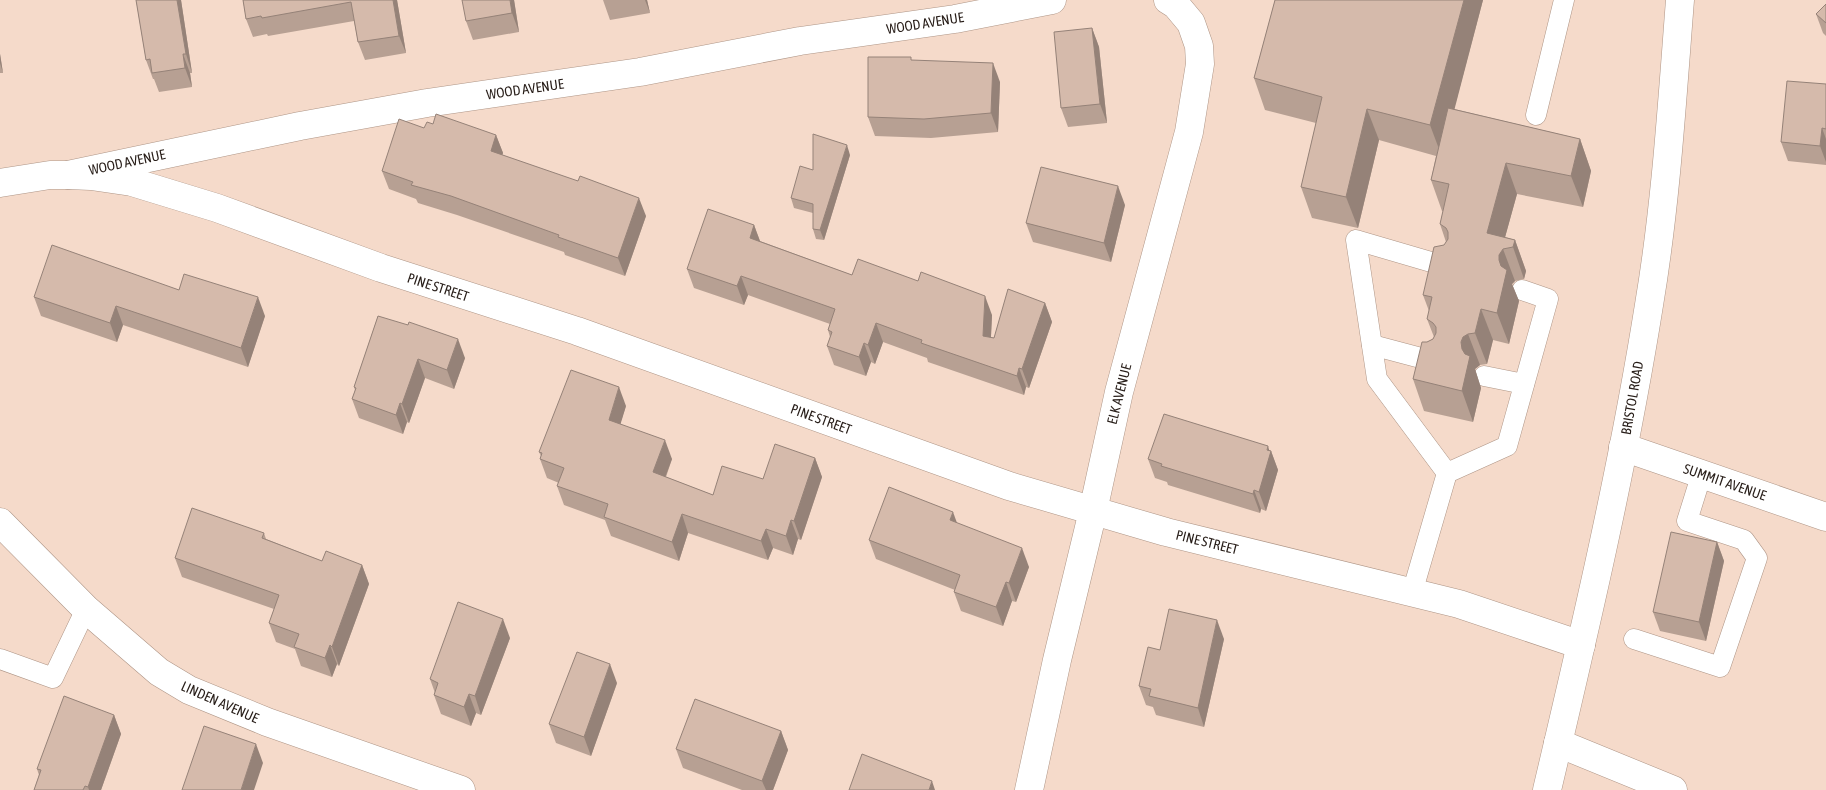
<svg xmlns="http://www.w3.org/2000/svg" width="1826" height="790" font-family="'Asap Condensed',sans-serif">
<rect width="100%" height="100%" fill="#f5daca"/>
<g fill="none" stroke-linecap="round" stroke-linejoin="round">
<g stroke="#ae9586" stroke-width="21">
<g id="service">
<polyline points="1536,115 1564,0"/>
<polyline points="1372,345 1436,362"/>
<polyline points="1484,376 1524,384"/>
<polyline points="1447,473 1377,379 1356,240 1448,267"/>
<polyline points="1412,593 1447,473 1507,446 1548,299 1522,290"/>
<polyline points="1634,639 1720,667 1757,558 1744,540 1687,521 1702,473"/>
<polyline points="0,659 53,678 86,609"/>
</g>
</g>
<g stroke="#ae9586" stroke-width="29">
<g id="minor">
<polyline points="68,175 91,176 132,182 217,208 381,268 577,331 1009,486 1166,532 1459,604 1581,645"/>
<polyline points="0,183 50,175 68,175 300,126 427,103 640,72 800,41 955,19 1052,0"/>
<polyline points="1623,447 1826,517"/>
<polyline points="0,522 86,609 159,672 189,690 267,722 461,790"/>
<polyline points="1558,743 1673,790"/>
<polyline points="1029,790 1057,660 1093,511 1119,392 1189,132 1200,64 1199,46 1191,23 1176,5 1168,0"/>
</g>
</g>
<g stroke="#ae9586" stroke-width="29">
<path id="secondary" d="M1547,790C1585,629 1623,468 1649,305C1666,204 1672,102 1680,0"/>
</g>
<use href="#service" stroke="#fff" stroke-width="20"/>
<use href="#minor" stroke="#fff" stroke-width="28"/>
<use href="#secondary" stroke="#fff" stroke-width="28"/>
</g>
<g fill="#b7a093">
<polygon points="136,0 181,0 192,73 190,73 192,87 159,92 154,79 153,79 146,60"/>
<polygon points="243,0 397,0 406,53 365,60 358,42 354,21 268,36 267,34 253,37 246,19"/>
<polygon points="514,0 519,32 473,40 466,21"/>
<polygon points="603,0 647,0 650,13 610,20"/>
<polygon points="1275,0 1483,0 1454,109 1580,139 1591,171 1583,207 1517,194 1505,237 1515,240 1526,271 1524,279 1515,281 1512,284 1519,301 1509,344 1493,340 1487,364 1480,365 1475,369 1481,388 1473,422 1424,411 1413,379 1427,342 1433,339 1434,337 1427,319 1429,311 1423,295 1446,242 1440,224 1443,211 1442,211 1431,180 1436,156 1379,140 1358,228 1312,218 1301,187 1316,123 1265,110 1254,78"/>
<polygon points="1826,4 1826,36 1823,33 1816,14"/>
<polygon points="1092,28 1099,47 1107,123 1068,127 1061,108"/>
<polygon points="0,54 3,73 0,73"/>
<polygon points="911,57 911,60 1000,82 998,132 931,138 875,136 868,117"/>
<polygon points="1826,84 1826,165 1788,161 1781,142"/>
<polygon points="433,124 496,135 503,153 502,155 646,216 625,276 565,255 564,252 457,215 418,203 416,199 389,189 382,171 424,128"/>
<polygon points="850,155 824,240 816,239 813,229 813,213 794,208 791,198 813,170"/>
<polygon points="1125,205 1111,262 1033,242 1026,223"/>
<polygon points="754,225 760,241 852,275 992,315 991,337 994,338 1045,303 1052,322 1029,388 1026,387 1024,395 928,362 927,358 883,342 875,364 871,362 866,376 834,365 827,346 830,337 828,330 830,324 748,295 744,305 694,288 687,269"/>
<polygon points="179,290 265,316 248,367 123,325 117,342 41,316 34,297"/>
<polygon points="378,316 465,358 454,389 425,378 409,423 407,422 403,434 359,418 352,399 355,390 354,387"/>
<polygon points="626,406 620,424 672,459 666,477 713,495 763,479 815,458 822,477 801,540 798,539 793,555 773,548 768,560 688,533 679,561 611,536 605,520 564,505 557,486 559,483 547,478 540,459 541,456 539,452"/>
<polygon points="1269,450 1271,451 1278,470 1266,511 1261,509 1260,513 1168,485 1167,482 1155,478 1148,459"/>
<polygon points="957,523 1029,567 1016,602 1012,601 1003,626 961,611 954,592 955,590 876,559 869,540"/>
<polygon points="264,533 266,539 322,561 362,565 369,584 339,666 337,664 332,677 301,666 295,649 276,642 269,623 274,609 182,577 175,558"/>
<polygon points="1717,542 1724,561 1706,641 1660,631 1653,612"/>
<polygon points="510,638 481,715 476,713 471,726 441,714 434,695 435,693 430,679"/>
<polygon points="1224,639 1204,727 1156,715 1153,707 1146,705 1139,686 1160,650"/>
<polygon points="617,683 591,756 556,743 549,724"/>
<polygon points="114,715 121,734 101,790 34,790 39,775 37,769"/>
<polygon points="781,731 788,750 773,790 742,790 683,768 676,749"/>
</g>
<g fill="#958278">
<polygon points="177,0 181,0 192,73 186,54"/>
<polygon points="393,0 397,0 406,53 399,36"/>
<polygon points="510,0 514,0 519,32 512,13"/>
<polygon points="645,0 647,0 650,13"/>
<polygon points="1464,0 1483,0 1442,157 1430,125"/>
<polygon points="1092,28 1099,47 1107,123 1100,104"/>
<polygon points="0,54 3,73 0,63"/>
<polygon points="183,54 190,73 192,87 185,68"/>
<polygon points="993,63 1000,82 998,132 991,113"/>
<polygon points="1367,109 1379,140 1358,228 1346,197"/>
<polygon points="1822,128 1826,139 1826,162 1820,146"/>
<polygon points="496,135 503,153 497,169 491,151"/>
<polygon points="1580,139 1591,171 1583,207 1571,176"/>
<polygon points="847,145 850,155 824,240 820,230"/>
<polygon points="1506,163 1517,194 1501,252 1503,249 1515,281 1512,284 1519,301 1509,344 1497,313 1487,233"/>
<polygon points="1118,186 1125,205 1111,262 1104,243"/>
<polygon points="639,198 646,216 625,276 618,258"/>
<polygon points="754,225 761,244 750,238"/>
<polygon points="1515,240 1526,271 1524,279 1513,247"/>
<polygon points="741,276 748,295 744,305 737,286"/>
<polygon points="985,296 992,315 990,355 983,336"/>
<polygon points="258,297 265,316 248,367 241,348"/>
<polygon points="1045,303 1052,322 1029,388 1022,369"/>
<polygon points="116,306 123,325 117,342 110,323"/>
<polygon points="1481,309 1493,340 1487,364 1475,333"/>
<polygon points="876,323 883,342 875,364 868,345"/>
<polygon points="1468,334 1480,365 1475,369 1481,388 1473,422 1462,391 1461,342 1463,337"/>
<polygon points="458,339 465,358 454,389 447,370"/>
<polygon points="864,343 871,362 866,376 859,357"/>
<polygon points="418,359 425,378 409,423 402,404"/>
<polygon points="1019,368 1026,387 1024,395 1017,376"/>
<polygon points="619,387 626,406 616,439 609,420"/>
<polygon points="400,403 407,422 403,434 396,415"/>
<polygon points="665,440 672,459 660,491 653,472"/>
<polygon points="1268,446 1270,453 1271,451 1278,470 1266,511 1259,492"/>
<polygon points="815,458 822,477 801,540 794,521"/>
<polygon points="1254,490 1261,509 1260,513 1253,494"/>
<polygon points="953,512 960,531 950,520"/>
<polygon points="682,514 688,533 679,561 672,542"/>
<polygon points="791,520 798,539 793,555 786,536"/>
<polygon points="766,529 773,548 768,560 761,541"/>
<polygon points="1717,542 1724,561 1706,641 1699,622"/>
<polygon points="1022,548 1029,567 1016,602 1009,583"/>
<polygon points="362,565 369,584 339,666 332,647"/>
<polygon points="1006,582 1012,601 1003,626 996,607"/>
<polygon points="503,619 510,638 481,715 475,696"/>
<polygon points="1217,620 1224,639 1204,727 1198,708"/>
<polygon points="330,645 337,664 332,677 325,658"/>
<polygon points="610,664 617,683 591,756 584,737"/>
<polygon points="469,694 476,713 471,726 464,707"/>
<polygon points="114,715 121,734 101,790 89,790 88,787"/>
<polygon points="781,731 788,750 773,790 766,790 762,781"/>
<polygon points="256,744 263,763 254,790 241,790"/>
<polygon points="932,781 935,790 929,790"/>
</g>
<g fill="#d5baab" stroke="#958278">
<polygon points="136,0 177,0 186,54 183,54 185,68 152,73 150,59 146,60"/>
<polygon points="243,0 393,0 399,36 358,42 351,2 262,18 261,16 246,19"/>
<polygon points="462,0 510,0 512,13 466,21"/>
<polygon points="1275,0 1464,0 1430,125 1367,109 1346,197 1301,187 1322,97 1254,78"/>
<polygon points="1826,4 1826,23 1816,14"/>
<polygon points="1092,28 1100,104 1061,108 1054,32"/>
<polygon points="868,57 911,57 911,60 993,63 991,113 924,119 868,117"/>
<polygon points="1787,81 1826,84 1826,129 1822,128 1820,146 1781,142"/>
<polygon points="1448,108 1580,139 1571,176 1506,163 1487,233 1515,240 1513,247 1503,249 1499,255 1499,260 1501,266 1507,270 1497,313 1481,309 1475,333 1468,334 1463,337 1461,342 1462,349 1465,354 1470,356 1462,391 1413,379 1422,342 1427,342 1433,339 1436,333 1436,327 1433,323 1427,319 1432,297 1423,295 1434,247 1444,245 1448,239 1448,232 1446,228 1440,224 1449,184 1431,180"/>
<polygon points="436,114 496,135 491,151 578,181 580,176 639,198 618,258 558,237 559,235 451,196 411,185 413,182 382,171 399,119 424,128 427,122 433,124"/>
<polygon points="813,134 847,145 820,230 813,229 813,204 791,198 800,166 813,170"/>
<polygon points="1041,167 1118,186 1104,243 1026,223"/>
<polygon points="708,209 754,225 750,238 852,275 858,259 918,281 921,272 985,296 983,336 994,338 1008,289 1045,303 1022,369 1019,368 1017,376 921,343 922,340 876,323 868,345 864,343 859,357 827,346 832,332 828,330 835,309 741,276 737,286 687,269"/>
<polygon points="52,245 179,290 184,274 258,297 241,348 116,306 110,323 34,297"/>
<polygon points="378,316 408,325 409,322 458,339 447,370 418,359 402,404 400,403 396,415 352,399 356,388 354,387"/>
<polygon points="571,370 619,387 609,420 665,440 653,472 713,495 722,466 763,479 775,444 815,458 794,521 791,520 786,536 766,529 761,541 682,514 672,542 604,517 608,504 557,486 564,468 540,459 542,453 539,452"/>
<polygon points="1164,414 1268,446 1267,450 1271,451 1259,492 1254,490 1253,494 1161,466 1162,464 1148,459"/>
<polygon points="889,487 953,512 950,520 1022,548 1009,583 1006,582 996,607 954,592 960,575 869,540"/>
<polygon points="192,508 264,533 262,538 322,561 326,551 362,565 332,647 330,645 325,658 294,647 299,634 269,623 279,595 175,558"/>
<polygon points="1671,532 1717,542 1699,622 1653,612"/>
<polygon points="458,602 503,619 475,696 469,694 464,707 434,695 438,683 430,679"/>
<polygon points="1169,609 1217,620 1198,708 1149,696 1151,689 1139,686 1148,647 1160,650"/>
<polygon points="577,652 610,664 584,737 549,724"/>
<polygon points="64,696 114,715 88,787 85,786 83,790 34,790 41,770 37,769"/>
<polygon points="695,699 781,731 762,781 676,749"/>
<polygon points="204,726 256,744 241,790 182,790"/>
<polygon points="862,754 932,781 929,790 849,790"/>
</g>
<g text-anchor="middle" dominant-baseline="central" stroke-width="5" stroke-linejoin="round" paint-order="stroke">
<g font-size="14" fill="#271d18" stroke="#fff">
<text transform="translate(925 23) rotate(-9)">WOOD AVENUE</text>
<text transform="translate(525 89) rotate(-8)">WOOD AVENUE</text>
<text transform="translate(127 162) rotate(-12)">WOOD AVENUE</text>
<text transform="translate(438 287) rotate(18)">PINE STREET</text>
<text transform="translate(1119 394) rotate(-76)">ELK AVENUE</text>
<text transform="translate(1632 398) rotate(-80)">BRISTOL ROAD</text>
<text transform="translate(821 419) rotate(20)">PINE STREET</text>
<text transform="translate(1725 482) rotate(19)">SUMMIT AVENUE</text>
<text transform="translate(1207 542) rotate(14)">PINE STREET</text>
<text transform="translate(220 702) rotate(24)">LINDEN AVENUE</text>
</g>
</g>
</svg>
